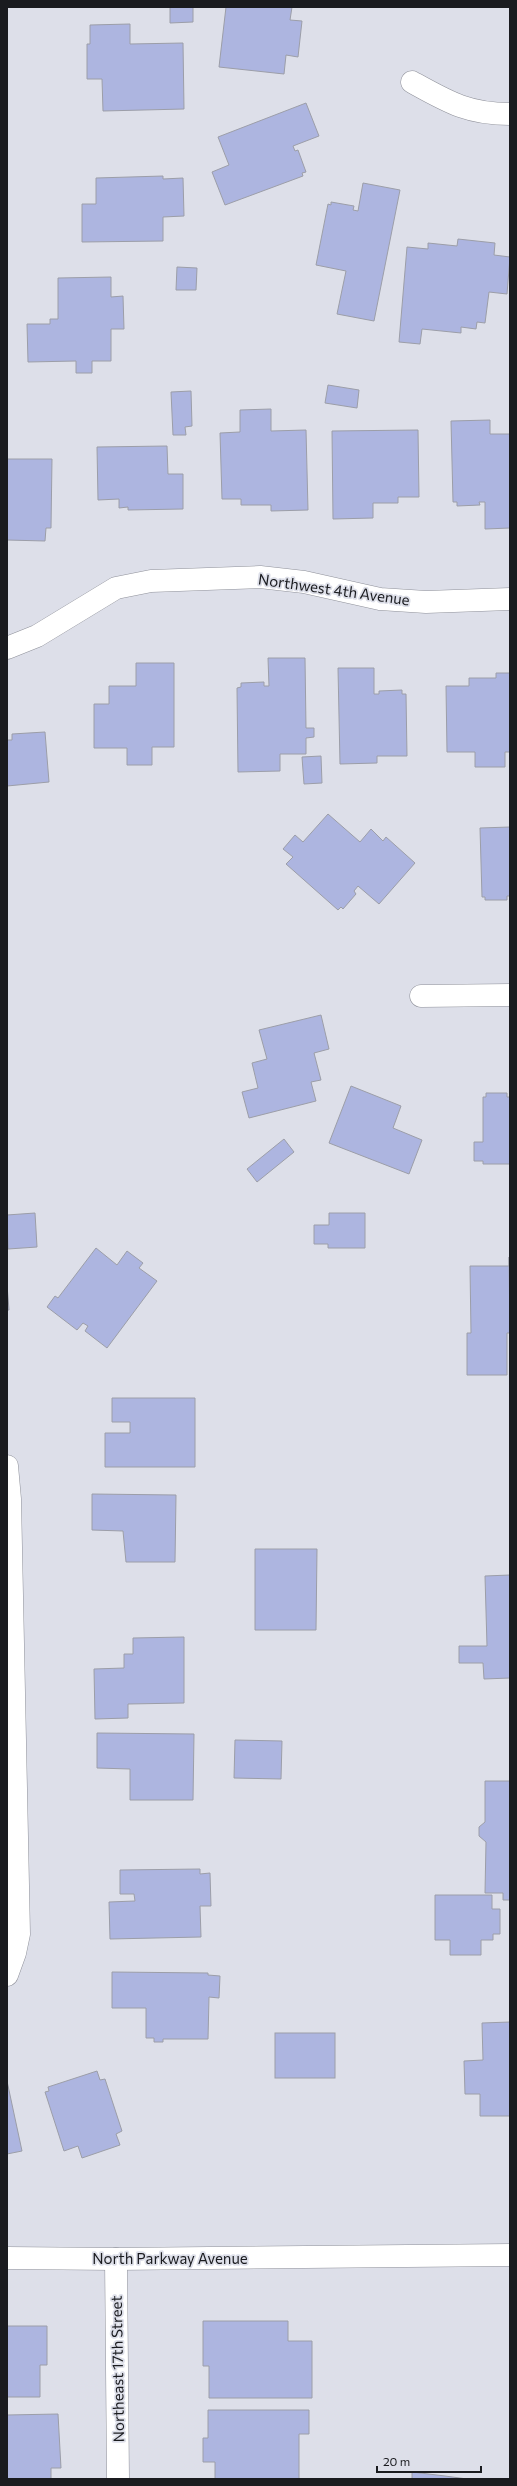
<svg xmlns="http://www.w3.org/2000/svg" width="517" height="2486" font-family="Commissioner,sans-serif">
<rect width="100%" height="100%" fill="#dddfe9"/>
<g fill="#adb5e0" stroke="#9c9ea8">
<polygon points="170,7 193,7 193,22 170,23"/>
<polygon points="226,7 292,7 290,20 302,21 298,57 286,55 284,74 219,67"/>
<polygon points="130,24 130,44 183,43 184,109 103,111 102,79 87,79 87,44 90,44 90,25"/>
<polygon points="306,103 319,136 293,146 295,151 298,150 306,172 302,173 303,176 225,205 212,172 229,165 218,137"/>
<polygon points="163,176 163,179 183,178 184,216 163,217 163,241 82,242 82,204 96,204 96,178"/>
<polygon points="363,183 400,190 374,321 337,314 346,271 316,265 328,204 331,205 331,202 354,206 353,210 358,211"/>
<polygon points="458,239 495,243 494,255 510,257 507,294 489,292 485,323 477,322 476,329 461,327 461,333 422,329 420,344 399,342 407,247 428,249 428,243 457,246"/>
<polygon points="177,267 197,268 196,290 176,290"/>
<polygon points="111,277 111,297 123,296 124,329 111,329 111,361 92,361 92,373 76,373 76,361 28,362 27,324 50,324 50,319 58,319 58,278"/>
<polygon points="328,385 359,390 357,408 325,403"/>
<polygon points="191,391 192,426 185,427 186,435 173,435 171,392"/>
<polygon points="271,409 271,431 306,430 308,510 271,511 271,505 241,505 241,499 222,499 220,433 240,432 240,410"/>
<polygon points="490,420 490,434 510,434 510,528 485,529 485,502 479,502 480,505 457,506 457,502 453,502 451,421"/>
<polygon points="418,430 419,497 398,497 398,503 373,503 373,518 333,519 332,431"/>
<polygon points="167,446 168,474 183,474 183,509 128,510 128,507 119,508 119,499 98,500 97,447"/>
<polygon points="7,459 52,459 51,528 46,528 45,541 7,540"/>
<polygon points="268,658 305,658 306,728 314,728 314,737 306,738 306,754 280,754 280,771 238,772 237,688 241,687 241,683 264,682 264,686 269,686"/>
<polygon points="136,663 174,663 174,747 152,747 152,765 127,765 127,748 94,748 94,704 109,704 109,686 136,686"/>
<polygon points="338,668 374,668 374,694 379,694 379,691 402,690 402,694 406,694 407,756 377,756 377,763 340,764"/>
<polygon points="496,673 510,673 510,752 505,752 505,767 475,767 475,752 447,752 446,686 469,686 469,678 496,678"/>
<polygon points="45,732 49,782 7,786 7,740 12,740 12,734"/>
<polygon points="321,756 322,783 304,784 302,757"/>
<polygon points="328,814 360,842 371,829 383,841 386,837 415,863 379,904 358,886 354,891 356,894 343,909 341,907 338,910 286,864 293,857 283,849 295,835 303,842"/>
<polygon points="510,827 510,896 507,896 507,900 485,900 485,897 482,897 480,828"/>
<polygon points="321,1015 329,1049 314,1053 321,1080 311,1082 316,1101 249,1118 242,1092 258,1088 252,1063 267,1059 259,1030"/>
<polygon points="351,1086 401,1106 393,1128 422,1140 409,1174 329,1143"/>
<polygon points="486,1093 507,1093 507,1097 510,1097 510,1164 483,1164 483,1161 474,1161 474,1142 483,1142 483,1097 486,1097"/>
<polygon points="284,1139 294,1152 257,1182 247,1169"/>
<polygon points="35,1213 37,1247 8,1249 7,1215"/>
<polygon points="329,1213 365,1213 365,1248 328,1248 328,1244 314,1244 314,1225 329,1225"/>
<polygon points="96,1248 117,1265 127,1251 143,1263 139,1268 157,1281 107,1348 85,1331 88,1326 83,1323 77,1330 47,1307 55,1296 58,1298"/>
<polygon points="509,1257 510,1333 507,1333 507,1375 467,1375 467,1333 471,1333 470,1266 509,1266"/>
<polygon points="7,1285 9,1310 7,1310"/>
<polygon points="112,1398 195,1398 195,1467 105,1467 105,1433 130,1433 130,1422 112,1422"/>
<polygon points="92,1494 176,1495 175,1562 126,1562 123,1531 92,1530"/>
<polygon points="255,1549 317,1549 316,1630 255,1630"/>
<polygon points="510,1575 510,1678 484,1679 483,1663 459,1663 459,1646 487,1646 485,1576"/>
<polygon points="184,1637 184,1703 128,1704 128,1718 95,1719 94,1669 124,1668 124,1654 133,1654 133,1638"/>
<polygon points="97,1733 194,1734 193,1800 130,1800 130,1769 97,1768"/>
<polygon points="235,1740 282,1741 281,1779 234,1778"/>
<polygon points="485,1781 510,1781 510,1900 503,1900 503,1893 485,1893 486,1842 479,1836 479,1827 485,1822"/>
<polygon points="200,1869 200,1874 210,1873 211,1906 200,1906 201,1937 110,1939 109,1902 135,1901 134,1894 120,1894 120,1870"/>
<polygon points="435,1895 492,1895 492,1909 500,1909 500,1934 493,1934 493,1940 481,1940 481,1955 450,1955 450,1940 435,1940"/>
<polygon points="112,1972 208,1973 208,1975 220,1976 219,1998 209,1997 208,2039 163,2039 163,2042 154,2042 154,2038 146,2038 146,2008 112,2008"/>
<polygon points="510,2022 510,2116 480,2116 480,2094 465,2094 464,2061 483,2060 482,2023"/>
<rect x="275" y="2033" width="60" height="45"/>
<polygon points="97,2071 100,2080 105,2079 122,2131 116,2134 120,2145 82,2158 78,2146 64,2151 45,2092 49,2091 48,2087"/>
<polygon points="7,2081 22,2151 7,2154"/>
<polygon points="203,2321 288,2321 288,2341 312,2341 312,2398 209,2398 209,2366 203,2366"/>
<polygon points="7,2326 47,2326 47,2365 40,2365 40,2397 7,2397"/>
<polygon points="208,2410 309,2410 309,2434 299,2434 299,2479 215,2479 215,2462 203,2462 203,2438 208,2438"/>
<polygon points="58,2414 61,2468 51,2468 51,2479 7,2479 7,2415"/>
<polygon points="412,2472 445,2476 467,2479 412,2479"/>
</g>
<g fill="none" stroke-linecap="round" stroke-linejoin="round">
<g stroke="#8f919a" stroke-width="23">
<g id="minor">
<path d="M412,82C448,102 468,114 510,114"/>
<polyline points="7,648 37,636 116,588 151,581 260,577 304,582 380,599 426,602 510,599"/>
<polyline points="421,996 510,995"/>
<polyline points="7,1466 10,1499 19,1934 15,1953 7,1975"/>
<polyline points="7,2258 116,2259 510,2255"/>
<polyline points="116,2259 118,2479"/>
</g>
</g>
<use href="#minor" stroke="#fff" stroke-width="22"/>
</g>
<g text-anchor="middle" dominant-baseline="central" stroke-width="3.5" stroke-linejoin="round" paint-order="stroke">
<g font-size="15" fill="#1a1b1f" stroke="#dddfe9">
<text transform="translate(334 589) rotate(8)">Northwest 4th Avenue</text>
<text x="170" y="2258">North Parkway Avenue</text>
<text transform="translate(117 2369) rotate(-91)">Northeast 17th Street</text>
</g>
</g>
<rect width="517" height="2486" fill="none" stroke="#1a1b1f" stroke-width="16"/>
<path d="M377 2466v6h104v-6" fill="none" stroke="#1a1b1f" stroke-width="2"/>
<text x="383" y="2466" font-size="12" fill="#1a1b1f" stroke="#dddfe9" stroke-width="3" paint-order="stroke">20 m</text>
</svg>
